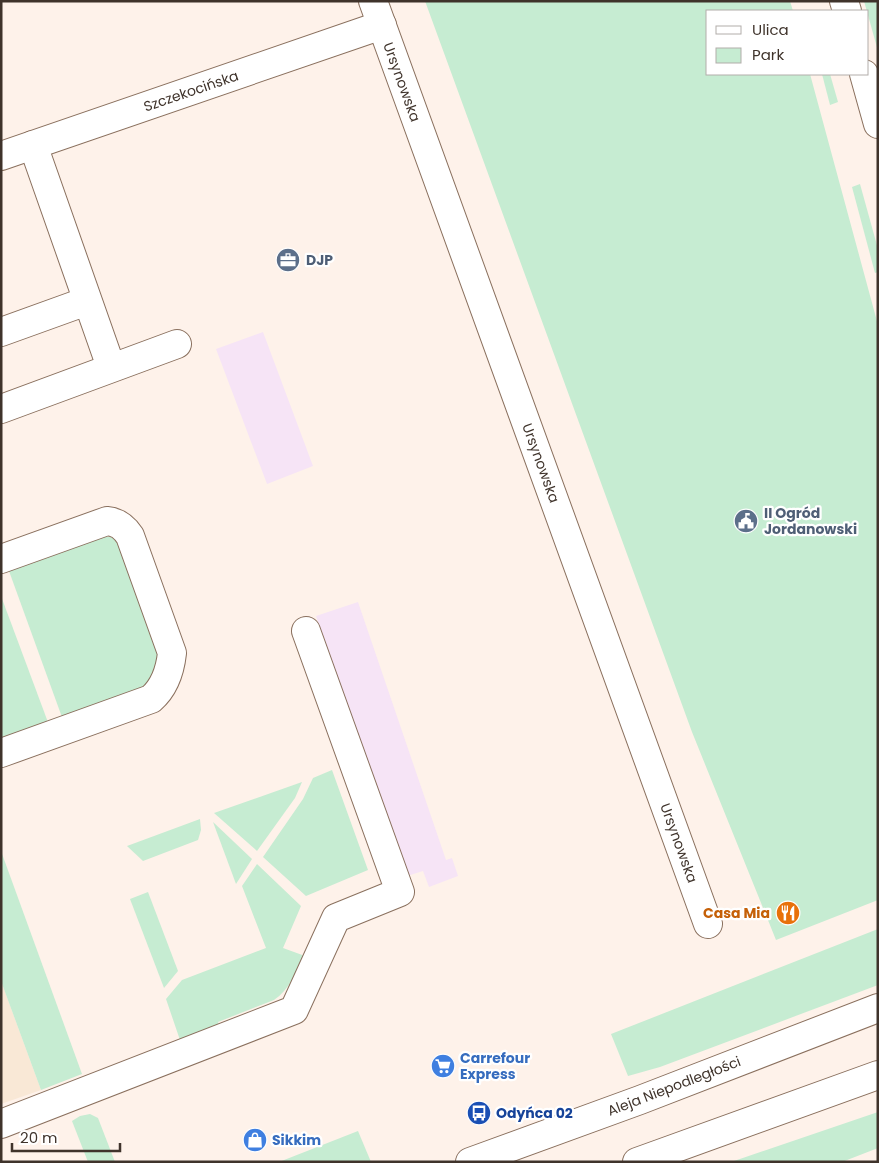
<svg xmlns="http://www.w3.org/2000/svg" width="879" height="1163" font-family="Poppins,sans-serif">
<rect width="100%" height="100%" fill="#fef2ea"/>
<polygon fill="#f9e8d6" points="1,981 41,1090 1,1104"/>
<g fill="#f6e4f6">
<polygon points="263,332 313,466 267,484 216,349"/>
<polygon points="358,602 446,860 452,858 458,876 429,887 423,871 404,877 316,616"/>
</g>
<g fill="#c6ecd2">
<polygon points="425,1 790,1 793,11 708,11 708,74 810,74 878,325 878,900 776,940 692,732"/>
<polygon points="864,1 878,1 878,51"/>
<polygon points="822,74 830,74 838,102 830,105"/>
<polygon points="860,184 878,249 878,272 875,273 852,187"/>
<polygon points="102,536 116,538 158,643 157,663 153,676 143,691 63,720 9,571"/>
<polygon points="1,596 49,725 1,743"/>
<polygon points="332,770 368,870 306,896 263,857 303,799 313,778"/>
<polygon points="302,782 295,798 257,851 214,813"/>
<polygon points="200,819 201,830 198,840 143,861 127,846"/>
<polygon points="213,822 252,859 236,884"/>
<polygon points="1,851 82,1074 41,1090 1,981"/>
<path d="M257,864L301,906L283,948L305,956C296,972 289,990 274,1000L218,1022L220,1027L181,1043L166,999L182,980L266,948L242,886Z"/>
<polygon points="148,892 178,971 164,988 130,899"/>
<polygon points="878,929 878,985 660,1067 628,1076 611,1034"/>
<polygon points="878,1112 878,1148 842,1162 731,1162"/>
<polygon points="90,1114 98,1118 115,1162 88,1162 72,1121 80,1116"/>
<polygon points="358,1131 371,1162 279,1162"/>
</g>
<g fill="none" stroke-linecap="round" stroke-linejoin="round">
<g stroke="#8a705e" stroke-width="30">
<g id="street">
<polyline points="373,1 708,924"/>
<polyline points="33,145 111,367"/>
<polyline points="1,156 382,25"/>
<polyline points="1,332 87,301"/>
<polyline points="1,409 177,344"/>
<path d="M1,559L107,521C118,522 124,527 130,536L172,653C170,671 165,687 151,699L1,753"/>
<polyline points="1,1124 294,1010 336,918 400,892 306,631"/>
</g>
</g>
<g stroke="#8a705e" stroke-width="30">
<g id="secondary">
<polyline points="844,1 847,11"/>
<polyline points="864,74 878,124"/>
<polyline points="470,1162 640,1100 878,1008"/>
<polyline points="637,1162 878,1075"/>
</g>
</g>
<use href="#street" stroke="#fff" stroke-width="28"/>
<use href="#secondary" stroke="#fff" stroke-width="28"/>
</g>
<defs>
<g id="office-disc" transform="scale(1.25)"><circle r="9.5" fill="#5c6f8a" stroke="#fff"/><path d="M-6-3h4V-5.5h4V-3h4V5H-6ZM-1-4.5V-3h2v-1.5ZM-6 0V1H6V0Z" fill="#fff"/></g>
<g id="civic-disc" transform="scale(1.25)"><circle r="9.5" fill="#5c6f8a" stroke="#fff"/><path d="M-.6-6.5H3V-4.5H.6V-3L4-1V1h2V6H-6V1h2V-1L-.6-3ZM-1.2 2.5V6h2.4V2.5Z" fill="#fff"/></g>
<g id="restaurant-disc" transform="scale(1.25)"><circle r="9.5" fill="#e8710a" stroke="#fff"/><path d="M-5-6h1v4h1v-4h1v4h1v-4h1v5L-1.5 .5V6h-2V.5L-5-1ZM5-6V6H3V1.5H1.5Q1.5-4 5-6Z" fill="#fff"/></g>
<g id="supermarket-disc" transform="scale(1.25)"><circle r="9.5" fill="#3f7fe0" stroke="#fff"/><path d="M-6-5.5h2.5l.6 2H6L4.5 2H-2.5L-4.4-4H-6ZM-1.5 3.2a1.3 1.3 0 1 0 .1 0ZM3 3.2a1.3 1.3 0 1 0 .1 0Z" fill="#fff"/></g>
<g id="bus-disc" transform="scale(1.25)"><circle r="9.5" fill="#1a4fb4" stroke="#fff"/><path d="M-5-6H5V4H4V6H2V4H-2V6H-4V4H-5ZM-3.5-4V0h7V-4ZM-3.5 1.2v1.5H-2V1.2ZM2 1.2v1.5H3.5V1.2Z" fill="#fff"/></g>
<g id="shop-disc" transform="scale(1.25)"><circle r="9.5" fill="#3f7fe0" stroke="#fff"/><path d="M-5-2.5h2.3a2.7 3.5 0 0 1 5.4 0H5L5.5 6h-11ZM-1.5-2.5h3a1.5 2.3 0 0 0-3 0Z" fill="#fff"/></g>
</defs>
<g fill-rule="evenodd">
<use href="#office-disc" x="288" y="260"/>
<use href="#civic-disc" x="746" y="521"/>
<use href="#restaurant-disc" x="788" y="913"/>
<use href="#supermarket-disc" x="443" y="1066"/>
<use href="#bus-disc" x="479" y="1113"/>
<use href="#shop-disc" x="255" y="1140"/>
</g>
<g text-anchor="middle" dominant-baseline="central" stroke-width="4.5" stroke-linejoin="round" paint-order="stroke">
<g font-size="14" fill="#3f332b" stroke="#fff">
<text transform="translate(402 82) rotate(70)">Ursynowska</text>
<text transform="translate(191 91) rotate(-19)">Szczekocińska</text>
<text transform="translate(541 463) rotate(70)">Ursynowska</text>
<text transform="translate(679 843) rotate(70)">Ursynowska</text>
<text transform="translate(674 1086) rotate(-21)">Aleja Niepodległości</text>
</g>
<g font-size="14" font-weight="bold" fill="#4e5e75" stroke="#fff" text-anchor="start">
<text x="306" y="260">DJP</text>
<text x="764" y="513">II Ogród<tspan x="764" dy="16">Jordanowski</tspan></text>
</g>
<g font-size="14" font-weight="bold" fill="#c56008" stroke="#fff" text-anchor="end">
<text x="770" y="913">Casa Mia</text>
</g>
<g font-size="14" font-weight="bold" fill="#366cbe" stroke="#fff" text-anchor="start">
<text x="460" y="1058">Carrefour<tspan x="460" dy="16">Express</tspan></text>
<text x="272" y="1140">Sikkim</text>
</g>
<g font-size="14" font-weight="bold" fill="#164399" stroke="#fff" text-anchor="start">
<text x="496" y="1113">Odyńca 02</text>
</g>
</g>
<rect width="879" height="1163" fill="none" stroke="#3f332b" stroke-width="5"/>
<rect x="706" y="10" width="162" height="65" fill="#ffffff" stroke="#b2adaa"/>
<rect x="716" y="26" width="25" height="8" fill="#ffffff" stroke="#b2adaa"/>
<text x="752" y="35" font-size="15" fill="#3f332b">Ulica</text>
<rect x="716" y="48" width="25" height="15" fill="#c6ecd2" stroke="#b2adaa"/>
<text x="752" y="60" font-size="15" fill="#3f332b">Park</text>
<path d="M12 1143v8h108v-8" fill="none" stroke="#3f332b" stroke-width="2.5"/>
<text x="20" y="1143" font-size="15" fill="#3f332b" stroke="#ffffff" stroke-width="4" paint-order="stroke">20 m</text>
</svg>
